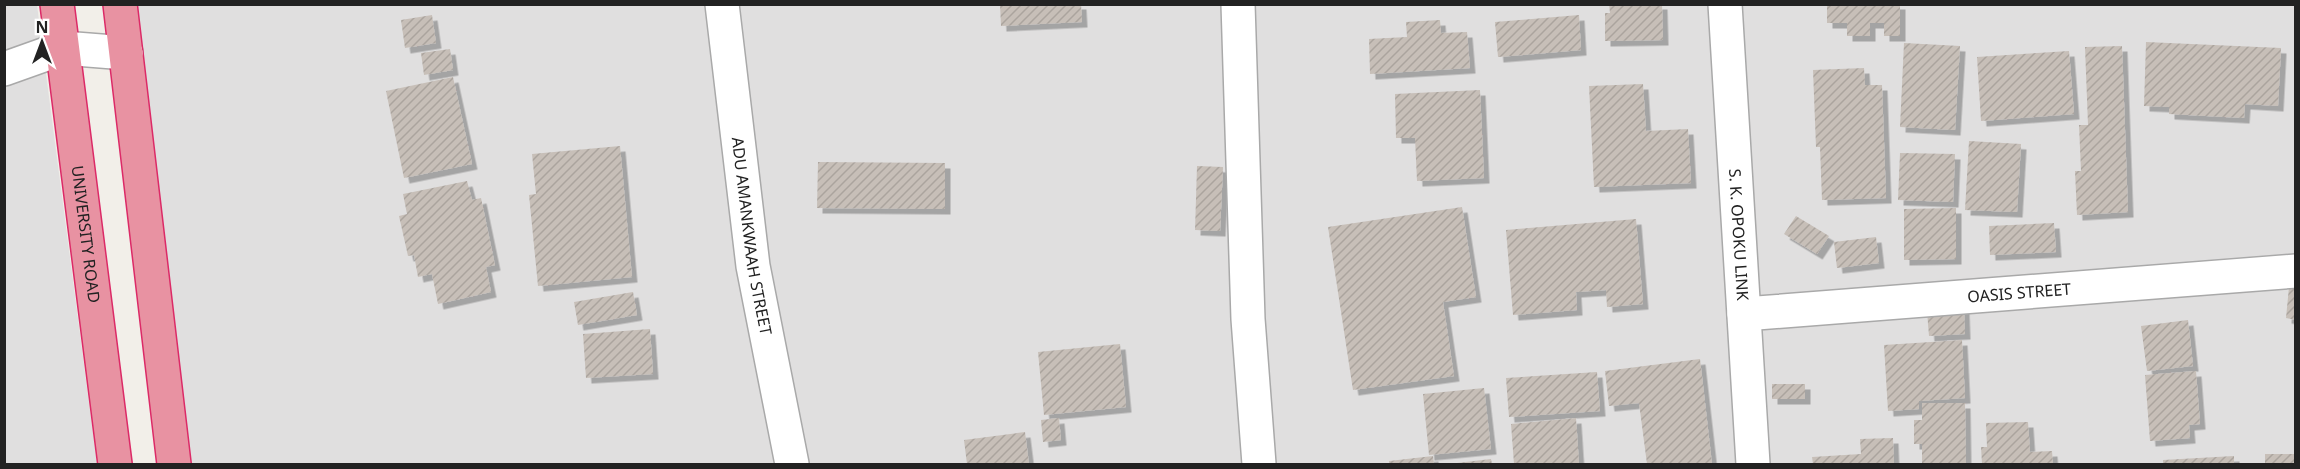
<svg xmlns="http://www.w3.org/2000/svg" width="2300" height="469" font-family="'Noto Sans',sans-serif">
<defs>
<pattern id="building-hatch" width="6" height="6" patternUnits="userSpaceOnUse" patternTransform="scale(1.5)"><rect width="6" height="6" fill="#c7bfb8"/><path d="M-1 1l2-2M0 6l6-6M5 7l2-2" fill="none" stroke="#aba49e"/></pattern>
<filter id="shadow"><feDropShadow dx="5.5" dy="5.5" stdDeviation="0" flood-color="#0004"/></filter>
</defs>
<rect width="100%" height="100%" fill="#f2efe9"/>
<g fill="#e0dfdf">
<polygon points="4,5 37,5 97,464 5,464"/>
<polygon points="132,5 2295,5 2295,464 190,464"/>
</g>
<g fill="url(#building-hatch)" filter="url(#shadow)">
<polygon points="1000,4 1081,4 1082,22 1001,26"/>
<polygon points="1609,4 1662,4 1663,40 1605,41 1605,13 1610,13"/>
<polygon points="1827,4 1900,4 1900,36 1884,36 1884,23 1870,23 1870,36 1847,36 1847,23 1827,23"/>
<polygon points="432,15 436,43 405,48 401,20"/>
<polygon points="1579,15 1581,50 1498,57 1495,22"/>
<polygon points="1440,20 1441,33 1467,32 1470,68 1370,74 1369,39 1407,37 1406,22"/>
<polygon points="2146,42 2281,48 2278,106 2245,104 2244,118 2169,114 2169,107 2144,106"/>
<polygon points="1904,43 1960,46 1955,130 1900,127"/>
<polygon points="2122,46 2128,212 2077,215 2075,171 2081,171 2079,125 2088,125 2085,47"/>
<polygon points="450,49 453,70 424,75 421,53"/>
<polygon points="2069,51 2074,114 1981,121 1977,57"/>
<polygon points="1864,68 1865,85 1882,85 1886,198 1822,200 1820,147 1816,147 1813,70"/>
<polygon points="453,77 472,164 404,178 386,91"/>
<polygon points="1643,84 1646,131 1688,129 1691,183 1594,187 1589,86"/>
<polygon points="1480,90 1484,178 1417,181 1415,138 1396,138 1395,94"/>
<polygon points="1969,141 2021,144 2017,212 1965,210"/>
<polygon points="620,146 632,277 538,286 529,195 536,194 532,154"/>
<polygon points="1900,153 1955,154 1953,202 1898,200"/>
<polygon points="818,162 945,163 945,209 817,208"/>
<polygon points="1197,166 1223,167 1220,231 1195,230"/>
<polygon points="467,181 472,200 481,198 495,265 486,267 491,292 438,304 432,274 418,277 414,255 408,256 399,216 407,214 403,194"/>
<polygon points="1462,207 1476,297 1443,302 1454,376 1353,390 1328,227"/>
<polygon points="1956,208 1956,259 1904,260 1904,209"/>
<polygon points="1796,216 1829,236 1817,254 1784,234"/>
<polygon points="1636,219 1643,304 1607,307 1606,290 1576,292 1577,310 1513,315 1506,230"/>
<polygon points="2054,223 2056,252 1990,255 1989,226"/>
<polygon points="1876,237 1879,263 1837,268 1834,242"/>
<polygon points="2289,287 2296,287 2296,320 2286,318"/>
<polygon points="633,292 637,315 578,325 574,302"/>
<polygon points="1964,308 1965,334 1929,336 1927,311"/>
<polygon points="2188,320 2193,366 2147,371 2141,326"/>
<polygon points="650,329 653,374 586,378 583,334"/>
<polygon points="1962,340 1965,398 1919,401 1919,409 1888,411 1884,345"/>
<polygon points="1120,344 1126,407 1044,415 1038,352"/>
<polygon points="1700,359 1712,464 1647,464 1639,403 1609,406 1605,371"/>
<polygon points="2196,371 2200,424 2189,425 2190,438 2150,441 2145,375"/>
<polygon points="1597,372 1600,411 1509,417 1506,378"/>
<rect x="1772" y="384" width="33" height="15"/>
<polygon points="1484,388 1491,449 1429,455 1423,394"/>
<polygon points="1922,403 1965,403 1966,464 1922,464 1922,444 1914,444 1914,420 1922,420"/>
<polygon points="1059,418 1061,440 1043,442 1041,420"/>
<polygon points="1576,418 1579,464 1514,464 1511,424"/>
<polygon points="2028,422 2030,452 2052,451 2053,464 1982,464 1981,447 1987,447 1986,423"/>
<polygon points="1025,432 1029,464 967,464 964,440"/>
<polygon points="1893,438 1894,464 1813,464 1812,457 1861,454 1860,439"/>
<rect x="2265" y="454" width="31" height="10"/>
<polygon points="1433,456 1434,464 1389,464 1389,461"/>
<polygon points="2234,456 2234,464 2163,464 2163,460"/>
<polygon points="1491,459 1492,464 1457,464 1457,463"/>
</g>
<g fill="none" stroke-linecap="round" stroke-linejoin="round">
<g stroke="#a9a9a9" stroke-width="36">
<g id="minor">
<path id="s1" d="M722,4L753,266L792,464"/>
<polyline points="1238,4 1248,319 1259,464"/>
<path id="s2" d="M1725,4L1753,464"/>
<polyline points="4,69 63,48 126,53"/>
<path id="s3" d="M1744,314L2296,271"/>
</g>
</g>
<g stroke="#dc2a67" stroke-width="36">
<g id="highway">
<path id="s4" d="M57,4L115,464"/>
<polyline points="120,4 174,464"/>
</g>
</g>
<use href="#minor" stroke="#fff" stroke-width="33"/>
<use href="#highway" stroke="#e892a2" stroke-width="33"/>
</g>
<g text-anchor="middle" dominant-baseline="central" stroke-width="5" stroke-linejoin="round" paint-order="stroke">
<g font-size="16" fill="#222" stroke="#fff">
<text stroke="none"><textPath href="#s4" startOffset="232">UNIVERSITY ROAD</textPath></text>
<text stroke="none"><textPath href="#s1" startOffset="234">ADU AMANKWAAH STREET</textPath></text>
<text stroke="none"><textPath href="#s2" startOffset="231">S. K. OPOKU LINK</textPath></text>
<text stroke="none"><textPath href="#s3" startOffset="276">OASIS STREET</textPath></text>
</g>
</g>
<rect width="2300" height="469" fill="none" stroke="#222222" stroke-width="12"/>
<g transform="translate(42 42)" stroke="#ffffff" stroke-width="4.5" paint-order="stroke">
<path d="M0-4.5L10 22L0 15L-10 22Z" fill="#222222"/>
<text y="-9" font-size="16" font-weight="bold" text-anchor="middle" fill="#222222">N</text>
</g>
</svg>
